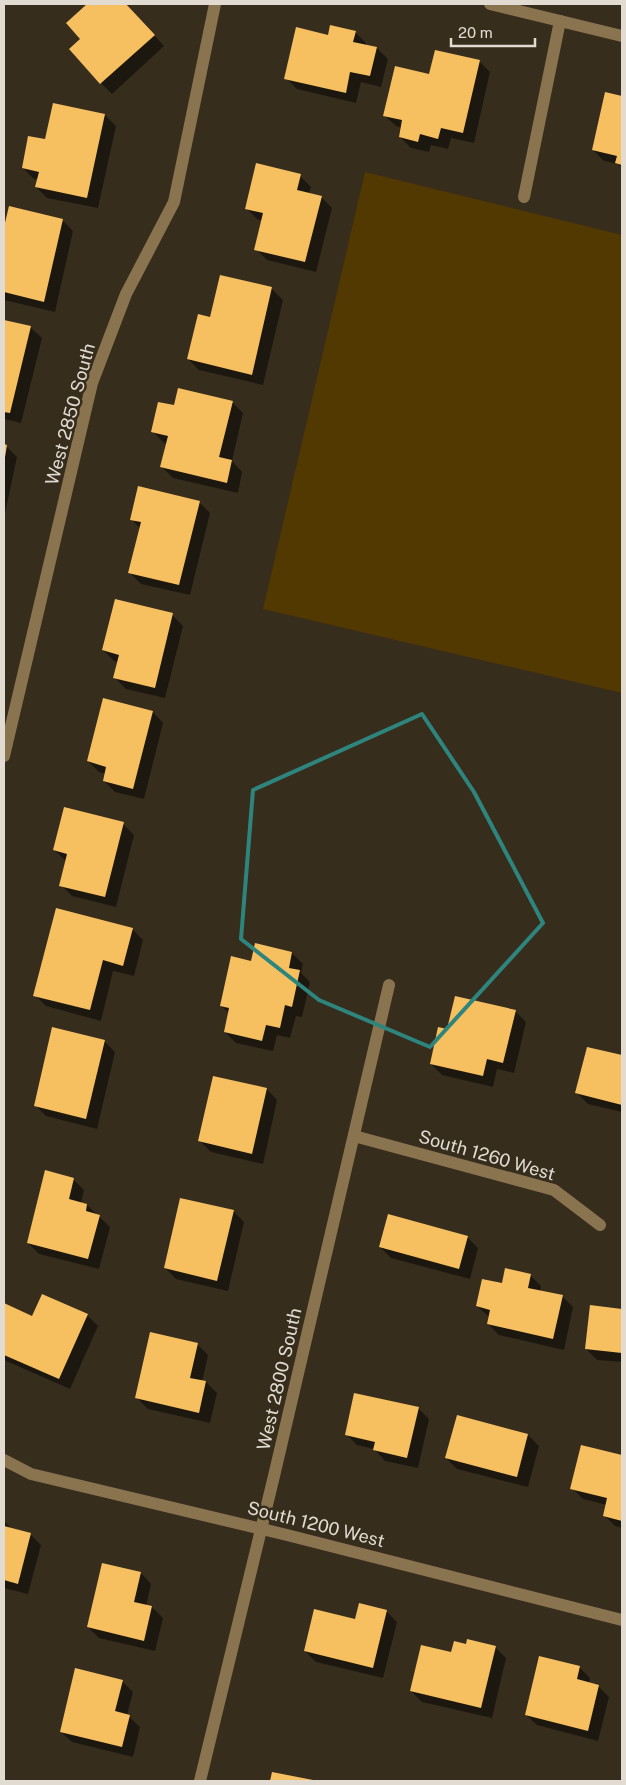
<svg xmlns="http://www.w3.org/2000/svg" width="626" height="1785" font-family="'Public Sans',sans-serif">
<rect width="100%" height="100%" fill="#372d1d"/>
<polygon fill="#523801" points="365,172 622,235 622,693 263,609"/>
<g fill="#0007">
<polygon points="89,4 126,4 164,46 112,94 101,83 82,39 68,23"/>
<polygon points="355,32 366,43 365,46 377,48 388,59 381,87 361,82 356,103 297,89 286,78 329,36"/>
<polygon points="479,61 490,72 474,143 451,138 448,149 431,145 429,152 411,148 400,137 402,128 396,126 385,116 430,76"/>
<polygon points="606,94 622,97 622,168 618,164 604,161 593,150"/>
<polygon points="105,115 116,126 98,208 47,198 36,187 38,179 34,179 23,168 46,141"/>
<polygon points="300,176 311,187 309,194 321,197 332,208 316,272 267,260 256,249 263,221 257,219 246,208"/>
<polygon points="10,208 62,220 73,231 55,312 4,300 4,233"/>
<polygon points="221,276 272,289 283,300 263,385 199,370 188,359 211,318"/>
<polygon points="4,321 31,328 42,338 21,423 4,419"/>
<polygon points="232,402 243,413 232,461 242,472 238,493 173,478 162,467 168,444 164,443 153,432 175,407"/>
<polygon points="4,446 6,446 17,457 4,518"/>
<polygon points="199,502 210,513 190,595 141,584 130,573 140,528 132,520"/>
<polygon points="172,615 183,626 165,698 126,689 115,678 119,662 114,661 103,650"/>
<polygon points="153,712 163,723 144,799 115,792 104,781 106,774 99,772 88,761"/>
<polygon points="123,824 134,835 116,907 72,896 61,885 66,861 54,850"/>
<polygon points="132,929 143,940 134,976 113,971 101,1021 46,1006 35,995"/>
<polygon points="292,953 303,964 301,973 310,982 302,1017 296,1016 290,1038 277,1035 273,1051 236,1043 225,1032 229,1013 221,1006 252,962"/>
<polygon points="515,1011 526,1022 514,1073 497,1069 493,1087 442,1075 431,1064 448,1031"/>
<polygon points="104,1041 115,1052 97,1129 46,1116 35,1105"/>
<polygon points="588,1048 622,1057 622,1112 588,1104 577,1093"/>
<polygon points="267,1089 277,1100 263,1164 211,1152 200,1141"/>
<polygon points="73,1179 84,1190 81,1203 87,1205 110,1227 99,1269 39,1254 28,1243"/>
<polygon points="233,1211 244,1222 228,1291 176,1279 165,1268"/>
<polygon points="467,1237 478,1248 470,1279 391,1258 380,1247"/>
<polygon points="530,1275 541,1286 540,1292 562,1296 573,1307 564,1350 499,1335 488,1324 489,1317 477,1306 503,1284"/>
<polygon points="4,1305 33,1317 87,1315 98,1326 70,1389 4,1360"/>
<polygon points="591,1307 622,1310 622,1362 597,1360 586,1349"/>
<polygon points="197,1344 208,1355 202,1382 206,1382 217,1393 210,1423 148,1409 137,1398"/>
<polygon points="418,1408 429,1419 418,1468 385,1461 374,1449 357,1445 346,1434"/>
<polygon points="528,1435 539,1446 528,1487 457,1469 446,1458"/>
<polygon points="582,1446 622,1457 622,1528 615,1526 604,1515 607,1505 583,1499 572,1488"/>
<polygon points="4,1521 10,1527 9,1528 30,1534 41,1545 28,1594 4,1588"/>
<polygon points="141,1573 151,1584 146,1606 152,1607 163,1618 155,1651 99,1638 88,1627"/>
<polygon points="386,1611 397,1622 383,1678 316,1662 305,1651"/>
<polygon points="467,1646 495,1647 506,1658 492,1718 422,1702 411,1691 452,1653"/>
<polygon points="579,1667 590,1678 589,1684 598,1686 609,1697 598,1741 537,1725 526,1715"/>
<polygon points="122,1681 133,1692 127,1715 140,1727 133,1757 72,1742 61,1732"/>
</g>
<g fill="#f6bf60">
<polygon points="87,4 126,4 155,35 100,84 69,49 80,39 66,23"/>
<polygon points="330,25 356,31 353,42 377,47 370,76 350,72 346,93 284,79 296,27 328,35"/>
<polygon points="435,50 480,60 463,133 441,128 438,139 420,134 418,142 399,137 402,120 383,116 395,66 429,74"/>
<polygon points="605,92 622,96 622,165 615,163 617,156 592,150"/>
<polygon points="53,103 105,114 87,198 35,187 39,172 22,168 28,136 45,139"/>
<polygon points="256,163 301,174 297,190 322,196 305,262 254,250 263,213 245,209"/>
<polygon points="9,206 63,219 44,302 4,292 4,227"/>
<polygon points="220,275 272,287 252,375 187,359 198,314 210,317"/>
<polygon points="4,320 31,326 10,413 4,412"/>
<polygon points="178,388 233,401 219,457 232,460 227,483 160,467 168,436 151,432 158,402 174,405"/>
<polygon points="4,444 7,445 5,457 4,457"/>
<polygon points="138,486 200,501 179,585 128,573 141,522 130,520"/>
<polygon points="115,599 173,613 155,688 113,678 119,655 102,650"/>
<polygon points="103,698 153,711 133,789 103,781 106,767 87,761"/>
<polygon points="64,807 124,822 105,897 59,886 67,854 53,850"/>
<polygon points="56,908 133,928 123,966 103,960 90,1010 33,996"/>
<polygon points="255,943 292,952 289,968 300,970 292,1007 285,1005 280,1028 266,1025 262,1041 224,1032 229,1008 220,1006 231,956 251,961"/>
<polygon points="455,996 516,1010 503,1063 487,1059 483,1076 430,1064 438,1027 447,1029"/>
<polygon points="52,1027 105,1040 86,1119 34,1106"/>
<polygon points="587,1047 622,1055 622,1105 575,1093"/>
<polygon points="213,1076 267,1088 252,1154 198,1141"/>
<polygon points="45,1170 74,1178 69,1199 87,1204 86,1211 100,1215 88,1259 27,1243"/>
<polygon points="180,1198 234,1210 217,1281 164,1268"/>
<polygon points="388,1214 468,1236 459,1269 379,1247"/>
<polygon points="505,1268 531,1274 528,1288 563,1295 553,1339 487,1324 490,1310 476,1306 482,1279 502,1283"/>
<polygon points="42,1294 88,1314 59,1379 4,1355 4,1303 32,1316"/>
<polygon points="590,1305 622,1309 622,1353 585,1349"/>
<polygon points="150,1332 198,1343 190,1378 206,1381 199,1413 135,1398"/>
<polygon points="354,1393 419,1407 407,1458 373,1450 375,1442 345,1435"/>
<polygon points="457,1415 528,1434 517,1477 445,1458"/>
<polygon points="581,1445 622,1455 622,1521 603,1516 607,1498 570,1489"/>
<polygon points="4,1526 31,1533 18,1584 4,1580"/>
<polygon points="102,1563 141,1572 134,1602 152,1606 144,1641 87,1627"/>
<polygon points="359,1603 387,1610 373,1668 304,1651 314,1609 355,1619"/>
<polygon points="467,1639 496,1646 481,1708 410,1691 421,1645 451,1652 454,1641 466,1644"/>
<polygon points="539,1656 580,1666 577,1679 599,1685 588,1731 525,1715"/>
<polygon points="75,1668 123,1680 115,1711 130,1715 122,1747 60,1732"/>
<polygon points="272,1772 313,1780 313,1781 270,1781"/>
</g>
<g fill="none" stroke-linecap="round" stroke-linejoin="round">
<g stroke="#8a7450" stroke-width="12">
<polyline points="490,4 622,36"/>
<polyline points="524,197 560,21"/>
<polyline points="4,756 92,383 126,294 174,202 215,4"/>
<polyline points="354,1136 554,1190 600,1225"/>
<polyline points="4,1460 31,1474 287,1535 622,1620"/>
<polyline points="200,1781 274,1476 389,985"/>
</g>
</g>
<path fill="none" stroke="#2e857d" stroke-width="4" stroke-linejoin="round" d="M422,714L474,792L543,923L430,1047L319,1000L241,939L253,790Z"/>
<g text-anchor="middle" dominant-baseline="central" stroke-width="5" stroke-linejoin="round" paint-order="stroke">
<g font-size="18" fill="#e1dbd1" stroke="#372d1d">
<text transform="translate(70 414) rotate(-75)">West 2850 South</text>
<text transform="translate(487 1155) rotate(16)">South 1260 West</text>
<text transform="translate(279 1379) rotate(-77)">West 2800 South</text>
<text transform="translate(316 1524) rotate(14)">South 1200 West</text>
</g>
</g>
<rect width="626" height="1785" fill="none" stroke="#e1dbd1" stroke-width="10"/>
<path d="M451 38v8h84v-8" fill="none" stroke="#e1dbd1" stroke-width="2.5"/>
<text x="458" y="38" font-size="15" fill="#e1dbd1" stroke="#372d1d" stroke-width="4" paint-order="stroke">20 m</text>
</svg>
